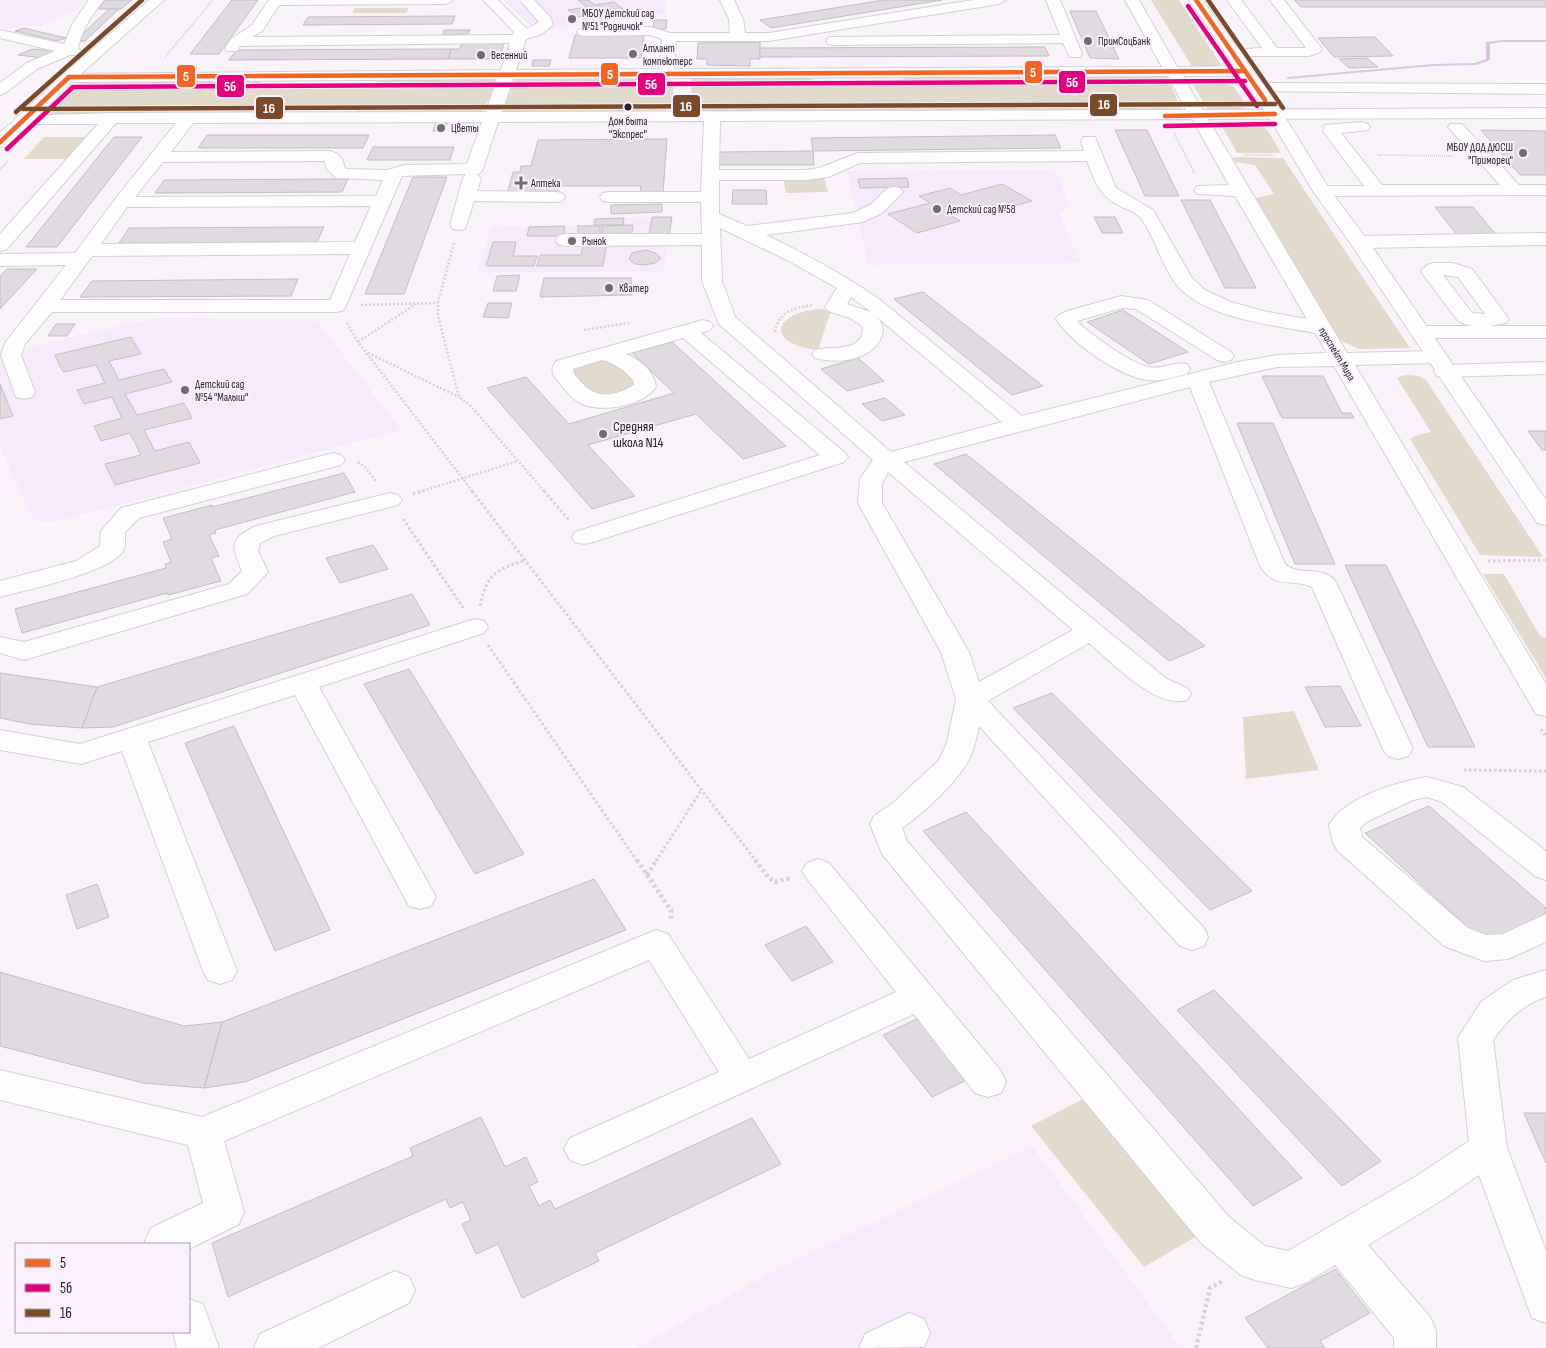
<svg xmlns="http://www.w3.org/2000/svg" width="1546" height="1348" font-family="'Sofia Sans Condensed',sans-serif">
<rect width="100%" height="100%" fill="#f9f4fa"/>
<g fill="#f7eafa">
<polygon points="0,0 91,0 79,8 41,26 28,25 8,29 0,27"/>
<polygon points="503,0 665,0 666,13 549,30 531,26"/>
<polygon points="1050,170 1058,174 1069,206 1059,214 1081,263 868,265 847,171"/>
<polygon points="652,217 649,235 669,235 664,272 477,272 491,227 591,225 593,218"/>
<polygon points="160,317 317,321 401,430 51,523 33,519 0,447 0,351 25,348"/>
<polygon points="1032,1146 1181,1348 637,1348 772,1272"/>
</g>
<g fill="#e2dacc">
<polygon points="1151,0 1179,0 1221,65 1220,68 1193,68"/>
<polygon points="355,8 409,8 406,13 352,13"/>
<polygon points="1166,75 1183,112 692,113 691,79 809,77 819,83 895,83 907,77"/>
<path d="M661,79L674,83C672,96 674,109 660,113L514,114L504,111L503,107L512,82L518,80Z"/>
<polygon points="1193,79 1206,79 1233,86 1247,105 1237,112 1214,113 1208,110 1191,81"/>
<polygon points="257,80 266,87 365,88 380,80 499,80 482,112 477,113 360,115 353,107 267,106 235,116 52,115 48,111 73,86 85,81"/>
<polygon points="1234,125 1265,128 1268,131 1281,153 1237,153 1223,128"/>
<polygon points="44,137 85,137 66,159 24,159"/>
<polygon points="1225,157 1283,158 1410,348 1359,349 1340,340 1252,199 1274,194 1255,165 1227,161"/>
<polygon points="824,177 828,192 786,193 783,178"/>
<path d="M817,309L831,310L818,350C769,345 769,315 817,309Z"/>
<polygon points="600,360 619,365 634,380 632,388 622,394 595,397 572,377 572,367"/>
<polygon points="1408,375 1419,376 1426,380 1543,557 1480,555 1410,439 1418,435 1431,432 1397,378 1401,376"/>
<polygon points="1483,574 1504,574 1540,636 1546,638 1546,678"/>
<polygon points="1294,711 1319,770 1246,779 1243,717"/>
<polygon points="1083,1099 1197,1236 1144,1267 1031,1126"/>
</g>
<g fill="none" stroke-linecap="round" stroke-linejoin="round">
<polygon fill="#dcc4e2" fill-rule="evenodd" points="1502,40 1546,40 1546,42 1502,42 1490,44 1490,60 1476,65 1433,66 1288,79 1286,78 1288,77 1433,64 1475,63 1486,59 1486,42"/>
</g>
<g fill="#dfdbe0" stroke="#c3bec4">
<polygon points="106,0 132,0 121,9 95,9"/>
<polygon points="232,0 258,0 219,54 190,54"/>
<polygon points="578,0 588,0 595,5 614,2 624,10 578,17 568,10 587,7"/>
<polygon points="884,0 942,0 771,28 760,20"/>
<polygon points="1294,0 1546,0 1546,7 1301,7"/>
<polygon points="109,9 119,9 85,41 75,41"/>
<polygon points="1070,11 1096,11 1119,59 1090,58"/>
<polygon points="455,16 452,24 303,25 308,17"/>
<polygon points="654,20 667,20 666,29 653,29"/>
<polygon points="24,28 66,38 57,41 15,31"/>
<polygon points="444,30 470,30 468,34 443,35"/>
<polygon points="575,35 644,35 641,58 569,58"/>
<polygon points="1375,37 1393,56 1334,57 1318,38"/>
<polygon points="760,42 760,59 750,59 750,66 707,65 707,59 697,59 698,43"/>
<polygon points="462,43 504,43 499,59 448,59 451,49 459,49"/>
<polygon points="1045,47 1049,56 760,57 760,48"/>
<polygon points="32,49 56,51 43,58 18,55"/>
<polygon points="451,49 448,59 229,60 236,50"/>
<polygon points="1367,58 1378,67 1349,68 1339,59"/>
<polygon points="533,60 551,60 549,66 532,66"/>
<polygon points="436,123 447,123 445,131 433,131"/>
<polygon points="1115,130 1147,130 1179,196 1145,196"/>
<polygon points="1481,130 1546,131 1546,175 1520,175"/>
<polygon points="207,135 369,135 363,148 198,148"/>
<polygon points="1055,135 1061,148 813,151 811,138"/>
<polygon points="114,137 142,137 57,247 26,247"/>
<polygon points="667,139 663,193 640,192 641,186 559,186 557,194 507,194 513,172 520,172 521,166 531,166 538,140"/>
<polygon points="373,147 454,147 450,160 367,160"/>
<polygon points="813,151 814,165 715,165 717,152"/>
<polygon points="413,177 447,177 404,294 365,294"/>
<polygon points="907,178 909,187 860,188 858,179"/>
<polygon points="348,179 342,192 155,193 164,180"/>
<polygon points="1002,184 1032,201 991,212 978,205 947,213 960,221 917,233 888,214 930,203 919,196 950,188 961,195"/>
<polygon points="733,190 766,190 767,204 732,204"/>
<polygon points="1181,200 1210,200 1256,288 1225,288"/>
<polygon points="662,204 662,212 611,214 611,205"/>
<polygon points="1435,207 1473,207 1497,236 1458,236"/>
<polygon points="652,217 672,217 669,235 649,235"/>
<polygon points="1094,217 1115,217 1123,233 1102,233"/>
<polygon points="624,218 623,225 594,225 595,219"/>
<polygon points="633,225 632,233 602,234 602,226"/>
<polygon points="565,226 563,236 527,236 529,227"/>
<rect x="578" y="226" width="22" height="8"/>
<polygon points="324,227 317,242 119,243 129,228"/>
<polygon points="584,241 607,242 603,266 537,266 540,255 581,255"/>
<polygon points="493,242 516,242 513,256 537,256 534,266 486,266"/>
<polygon points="646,250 655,253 660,257 660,259 655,263 645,265 635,264 629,259 632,253"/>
<polygon points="7,269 37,269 0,309 0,276"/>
<polygon points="520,275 516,291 493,291 497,276"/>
<polygon points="544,278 631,278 632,295 540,297"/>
<polygon points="298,279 291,296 80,297 92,281"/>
<polygon points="923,292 1043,386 1012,395 894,299"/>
<polygon points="488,303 512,303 508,318 483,317"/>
<polygon points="1123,310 1188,352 1149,364 1087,322"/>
<polygon points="56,324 75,324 67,336 48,336"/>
<polygon points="131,337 141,354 109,361 119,380 164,369 172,382 125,394 137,415 184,403 192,418 144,430 155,451 189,442 200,463 115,485 105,464 141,455 130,433 101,441 94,426 122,418 112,397 84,404 77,390 105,383 96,365 63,372 55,355"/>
<polygon points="672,342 786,446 743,459 696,414 588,445 635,496 592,509 487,388 526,377 569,424 674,393 632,353"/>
<polygon points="858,358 884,381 847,391 821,369"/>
<polygon points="1262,376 1323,376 1342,413 1351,413 1354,418 1282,418"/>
<polygon points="0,384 13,416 0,419"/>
<polygon points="885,398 905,415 882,421 862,404"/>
<polygon points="1237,423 1273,423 1335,564 1295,564"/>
<polygon points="1528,431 1546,431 1546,450 1542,450"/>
<polygon points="966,454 1205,646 1169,661 934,464"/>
<polygon points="344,473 355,492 215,530 216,533 209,535 219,556 211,558 221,581 168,595 167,593 22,633 15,609 166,568 165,564 171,562 163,542 172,539 163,518 212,505 212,507"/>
<polygon points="373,545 388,569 340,583 326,558"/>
<polygon points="1345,565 1386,565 1475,747 1428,747"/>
<polygon points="412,594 430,625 113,727 82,728 97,687"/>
<polygon points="409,669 524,854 475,874 364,684"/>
<polygon points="0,673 97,687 82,728 29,724 0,718"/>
<polygon points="1340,686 1361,726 1325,727 1305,687"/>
<polygon points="1052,693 1252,891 1210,910 1013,708"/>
<polygon points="234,726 330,930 275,951 185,743"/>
<polygon points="1429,806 1546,908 1546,915 1485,943 1365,833"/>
<polygon points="966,812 1302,1178 1253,1206 923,831"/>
<polygon points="594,879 626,930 245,1082 204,1088 222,1022"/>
<polygon points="97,884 109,917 77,929 66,895"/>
<polygon points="806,926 833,962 792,981 765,945"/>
<polygon points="0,972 184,1026 222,1022 204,1088 143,1083 0,1046"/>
<polygon points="1214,990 1381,1161 1342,1186 1177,1010"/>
<polygon points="921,1017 971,1078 932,1097 883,1035"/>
<polygon points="1524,1113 1546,1113 1546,1163 1541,1152"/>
<polygon points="481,1117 505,1167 526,1157 538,1182 529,1186 539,1206 550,1200 555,1209 752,1118 781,1164 595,1253 599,1261 522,1298 498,1244 476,1254 462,1224 471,1220 463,1202 450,1208 446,1199 228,1297 212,1243 413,1156 410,1148"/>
<polygon points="1335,1269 1370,1313 1320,1341 1325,1348 1268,1348 1245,1318"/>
</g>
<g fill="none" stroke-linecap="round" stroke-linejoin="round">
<g stroke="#d5d0d6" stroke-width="2">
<g id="minor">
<path d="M89,0H104C92,15 82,29 78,48L82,52L80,55H70L37,69L5,93L0,95V83L27,63L55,51L0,38V30L64,44L73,23Z"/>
<path d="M269,0H453L446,4L279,5L262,31L252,37L513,35L514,32L483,0H498L527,29L539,22L520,0H534L551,18L553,25L542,34L526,39L516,70L659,69L662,39L650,35L584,36L579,35L577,32L579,29L584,28L651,27L670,33H730L729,19L720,0H734L743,19L745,33H769L973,0H1006L999,4L769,41H676L674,69L1162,67L1125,0H1139L1177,67L1245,66L1250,68L1253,71L1250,74L1245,76H1183L1202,110L1546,108V118L1208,119L1347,353L1437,351L1444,353L1447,357L1444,361L1437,363L1355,365L1546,684V716L1536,714L1532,707L1334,366L1277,367L1209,382L1285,564C1298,577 1323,564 1336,582L1413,749L1408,756L1398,759L1388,756L1383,749L1312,587C1291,577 1277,591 1260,566L1190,387L904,462L1100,625L1167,679L1187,688L1191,694L1187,700C1155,709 1113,663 1089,643L988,701L1204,928L1208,937L1204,946L1192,950L1180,946L979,726C976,742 971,760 961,772C946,792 922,814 902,828L907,841L1229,1217L1265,1246L1288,1251L1418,1175L1469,1141L1458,1038L1481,1002L1513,980L1546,970V997C1523,1004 1506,1021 1493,1040L1507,1148L1546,1251V1323L1532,1318L1479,1175L1444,1199L1368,1245L1430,1317L1436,1331V1348H1394V1338L1335,1265L1305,1283L1291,1288L1255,1280L1241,1275L1201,1243L882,854L870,824L874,816L893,803L939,760L947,743L956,699L941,652L858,503L860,479L873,460L719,324L702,281V245L565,246L558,244L556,240L558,236L565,234H702L701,202H609L603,201L600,197L603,193L609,192H701L704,121L498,122L483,169L480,173L476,174L481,178L477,191L556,192L562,193L565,197L562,201L556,202L474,201L465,229L459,230L453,229L450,225L463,178L466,174L402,176L344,310L337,312H52L25,344L21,355L35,392L32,397L24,399L16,397L1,355L5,343L66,265L0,266V254L75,253L116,198L176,123H116L7,249L0,251V234L98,124H23L17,122L15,119L17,116L112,113L486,112L497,79L69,82L64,80L61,77L64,74L501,70L510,43L240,46L237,51H227L225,48L231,39L252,25ZM1168,76L1186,110L502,112L513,79ZM1192,119L1229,185L1197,186L1194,190L1197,194L1235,196L1307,319L1263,311L1231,302L1205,290L1192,278L1153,210L1116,188L1095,137H1083L1081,141L1084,151L858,153L819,168L806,170H719L720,121ZM482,122L467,164L404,165L388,170L346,169L344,166C343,157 338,153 329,151L171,152L193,123ZM325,161L326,168L336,178L383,180L376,196L135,197L163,162ZM1087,161C1094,180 1100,197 1120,206C1126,209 1135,212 1140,217C1155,236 1161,265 1176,284C1204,319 1274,325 1315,333L1327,353L1277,355L1238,362L1022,416L879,299C843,274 805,254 766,235L863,222L882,213L903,192L900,188L894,187L888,188L870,205L853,213L747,226L719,214V180H806L828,177L860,163ZM371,206L355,242L101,244L127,207ZM720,228L787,260L837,288L825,307L828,311L850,318L863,327C863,354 832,345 815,350L812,354L815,358C837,364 868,361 880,340C885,331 883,326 878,318L1002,422L891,452L735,317L722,281ZM350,254L330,300H60L92,256ZM851,297L871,312L847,304ZM888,472L1073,630L979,682L969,652L882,503V484Z"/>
<polygon points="1046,0 1060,0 1082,54 1080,57 1070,57 1063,43 833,45 828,44 826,41 828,38 833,37 1060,35"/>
<polygon points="1227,0 1241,0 1277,48 1306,48 1270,0 1284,0 1322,49 1320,52 1309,56 1228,56 1226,53 1228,50 1262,48"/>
<polygon points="1257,83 1546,84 1546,94 1252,91 1249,88 1252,85"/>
<polygon points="1362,122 1368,124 1370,127 1368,130 1341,133 1382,185 1500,185 1448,127 1450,124 1462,124 1519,185 1546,185 1546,195 1322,196 1316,195 1313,191 1316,187 1322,186 1364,186 1323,131 1325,125"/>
<polygon points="1546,233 1546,245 1359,248 1352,246 1350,242 1352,238 1359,236"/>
<path d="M1434,263H1453L1472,269L1509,319L1506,323L1490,326H1546V338H1420L1413,336L1410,332L1413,328L1420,326H1471L1458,321L1422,273L1421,271L1427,265ZM1443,275L1458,277L1485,314L1472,313Z"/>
<path d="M1121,296L1148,300L1231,352L1234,356L1231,360L1224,362L1217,360L1136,309L1122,308L1077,321C1088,333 1133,365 1149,367C1162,370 1173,361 1187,364L1190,369L1187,374C1174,377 1161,382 1148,380C1120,377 1071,343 1056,319L1059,315L1067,311Z"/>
<path d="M703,320L710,322L713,326L710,330L701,333L844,452L848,457L844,462L593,542L584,544L575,542L572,537L575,532L820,455L683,338L626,354C640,360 654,371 656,387C642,407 600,413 580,403C572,399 568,393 563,387C555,378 548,372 556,361ZM602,360C615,363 624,370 633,380L634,385C616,396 596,400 581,382C577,377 573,374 573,369Z"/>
<polygon points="1546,362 1546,374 1445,377 1437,376 1434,371 1437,366 1445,365"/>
<path d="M333,453L341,455L345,460L341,465L139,518L125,532C125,538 126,546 123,551C109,573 26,590 0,597V581L76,561L100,546L101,531L121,508Z"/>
<path d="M390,493L398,495L402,500L398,505L274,536L260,543L258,551L268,572L247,594L24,660L0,653V637L24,642L229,584L242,571C231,544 229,539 256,526Z"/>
<polygon points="475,619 484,621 488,627 484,633 319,687 436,897 431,906 420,909 409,906 295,695 148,742 237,971 232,980 220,984 208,980 203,971 122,751 81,764 0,750 0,730 80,744"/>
<path d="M1427,777L1463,787L1546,851V880L1535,876L1442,802L1427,797L1413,800L1366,822L1360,828L1362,837L1468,928L1486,935L1503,934L1546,914V942L1508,959L1484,961L1444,946L1337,850L1333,842L1329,825C1345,797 1396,782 1427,777Z"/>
<polygon points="818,859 829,863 1001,1071 1006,1082 1001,1093 988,1097 975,1093 914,1014 596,1160 583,1165 570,1160 564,1149 570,1138 719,1072 649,960 224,1141 244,1212 239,1224 189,1249 189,1244 146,1244 145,1241 151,1228 203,1203 188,1145 0,1100 0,1070 202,1117 656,930 668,934 749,1059 896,992 807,879 802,871 807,863"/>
<polygon points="395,1271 409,1277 415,1290 409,1303 318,1348 254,1348 260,1334"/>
<polygon points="189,1299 203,1304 219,1348 177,1348 173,1332 189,1332"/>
<polygon points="909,1313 924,1319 930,1333 924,1347 859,1348 865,1334"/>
</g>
</g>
<g stroke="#d5d0d6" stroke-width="2">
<g id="major">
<polygon points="149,0 164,0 74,80 6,146 0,147 0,133 64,74"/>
<polygon points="1189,0 1203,0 1283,114 1330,190 1366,238 1546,500 1546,525 1537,523 1534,518 1351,244 1313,191 1267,114"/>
</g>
</g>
<g stroke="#d4d3d5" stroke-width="2" stroke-dasharray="1 1" stroke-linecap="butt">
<polyline points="165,57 213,0"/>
<polyline points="1174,133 1195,174"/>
<polyline points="1245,155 1274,155"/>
<polyline points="1378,155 1454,156"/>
<polyline points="0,169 8,161"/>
</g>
<g stroke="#d4d3d5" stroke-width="2.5" stroke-dasharray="2 2" stroke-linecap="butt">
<polyline points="454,243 438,303 438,315 459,397 469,404 545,492"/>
<polyline points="361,305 438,303"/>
<polyline points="347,323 358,342 473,492"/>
<polyline points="584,330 629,323"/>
<path d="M775,332C778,312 794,308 812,305"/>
<polyline points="358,342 416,304"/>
<polyline points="368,353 459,397"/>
<polyline points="358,462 364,466 376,481"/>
<polyline points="419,492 518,461"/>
</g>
<g stroke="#d4d3d5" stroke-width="3" stroke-dasharray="2.5 2.5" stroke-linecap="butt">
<polyline points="472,491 756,861"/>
<polyline points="544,491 569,520"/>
<polyline points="413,494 423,491"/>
<polyline points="403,519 464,609"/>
<polyline points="1488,561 1546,560"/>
<path d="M480,606C487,573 496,570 526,560"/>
<polyline points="488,645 637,861"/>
<polyline points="1541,729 1546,737"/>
<polyline points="1464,770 1546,771"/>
<polyline points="656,861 702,789"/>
</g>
<g stroke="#d4d3d5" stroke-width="4.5" stroke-dasharray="3 3" stroke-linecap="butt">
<polyline points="637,860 671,910 671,920"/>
<polyline points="755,860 769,878 775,882 791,878"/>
<polyline points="647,875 657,860"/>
<polyline points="1196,1348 1210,1288 1224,1280"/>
</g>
<use href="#minor" fill="#fefdfe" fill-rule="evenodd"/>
<use href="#major" fill="#fefdfe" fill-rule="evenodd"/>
<g stroke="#fbf0fe" stroke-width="6">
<g id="bus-1">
<polyline points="1196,0 1265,100"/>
<polyline points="1165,116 1275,114"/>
<polyline points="0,142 69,77 1245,71"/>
</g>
</g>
<g stroke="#fbf0fe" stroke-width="6">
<g id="bus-2">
<polyline points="1188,6 1257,106"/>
<polyline points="1165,126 1275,124"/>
<polyline points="7,149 73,87 1245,81"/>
</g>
</g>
<g stroke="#fbf0fe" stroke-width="6">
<g id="bus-3">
<polyline points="1208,0 1283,108"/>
<polyline points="23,109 1275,104"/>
<polyline points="16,112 142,0"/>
</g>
</g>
<use href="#bus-1" stroke="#f26522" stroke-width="4.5"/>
<use href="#bus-2" stroke="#e5007d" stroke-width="4.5"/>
<use href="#bus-3" stroke="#7a4b2a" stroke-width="4.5"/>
</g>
<g fill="#706c72" stroke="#fbf0fe" stroke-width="2">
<circle cx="572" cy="19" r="5"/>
<circle cx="1088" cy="41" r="5"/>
<circle cx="633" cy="54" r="5"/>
<circle cx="481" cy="55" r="5"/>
<circle cx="441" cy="128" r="5"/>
<circle cx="1523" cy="153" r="5"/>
<path d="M518.5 175.5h5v5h5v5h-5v5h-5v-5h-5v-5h5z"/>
<circle cx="937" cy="209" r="5"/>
<circle cx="572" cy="241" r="5"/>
<circle cx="609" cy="288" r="5"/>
<circle cx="185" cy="390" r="5"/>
<circle cx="603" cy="434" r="5"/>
</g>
<circle fill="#272228" stroke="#fbf0fe" stroke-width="2" cx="628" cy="107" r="4.5"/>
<g text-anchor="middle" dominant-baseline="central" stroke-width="4" stroke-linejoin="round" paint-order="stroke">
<g font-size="11" fill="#272228" stroke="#fbf0fe" text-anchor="start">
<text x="582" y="13">МБОУ Детский сад<tspan x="582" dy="13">№51 "Родничок"</tspan></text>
<text x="1098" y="41">ПримСоцБанк</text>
<text x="643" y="48">Атлант<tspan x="643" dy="13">компьютерс</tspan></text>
<text x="491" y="55">Весенний</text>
<text x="451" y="128">Цветы</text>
<text x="1513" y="147" text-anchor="end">МБОУ ДОД ДЮСШ<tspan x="1513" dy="13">"Приморец"</tspan></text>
<text x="531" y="183">Аптека</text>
<text x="947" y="209">Детский сад №58</text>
<text x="582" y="241">Рынок</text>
<text x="619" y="288">Кватер</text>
<text x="195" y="384">Детский сад<tspan x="195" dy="13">№54 "Малыш"</tspan></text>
</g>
<g font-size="11" fill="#272228" stroke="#fbf0fe">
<text x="628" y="121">Дом быта<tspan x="628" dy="13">"Экспрес"</tspan></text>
</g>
<g font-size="11" fill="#272228" stroke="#fbf0fe">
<text transform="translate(1337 354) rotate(59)">проспект Мира</text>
</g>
<g font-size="14" fill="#272228" stroke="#fbf0fe" text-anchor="start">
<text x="613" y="426">Средняя<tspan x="613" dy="16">школа N14</tspan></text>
</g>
</g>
<g stroke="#fbf0fe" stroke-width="2">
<rect x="1024" y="60" width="19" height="24" rx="5" fill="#f26522"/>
<rect x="600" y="62" width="19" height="24" rx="5" fill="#f26522"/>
<rect x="176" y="64" width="20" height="24" rx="5" fill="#f26522"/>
<rect x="1058" y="70" width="28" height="24" rx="5" fill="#e5007d"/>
<rect x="637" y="72" width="29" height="24" rx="5" fill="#e5007d"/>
<rect x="216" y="74" width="29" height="24" rx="5" fill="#e5007d"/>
<rect x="1089" y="93" width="29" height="24" rx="5" fill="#7a4b2a"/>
<rect x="672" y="94" width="29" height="24" rx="5" fill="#7a4b2a"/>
<rect x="255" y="96" width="29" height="24" rx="5" fill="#7a4b2a"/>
</g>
<g font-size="14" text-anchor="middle" font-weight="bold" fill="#fff">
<text x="1033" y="77">5</text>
<text x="610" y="79">5</text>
<text x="186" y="81">5</text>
<text x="1072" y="87">5б</text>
<text x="651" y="89">5б</text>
<text x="230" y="91">5б</text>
<text x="1104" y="109">16</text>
<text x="686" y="111">16</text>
<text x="269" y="113">16</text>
</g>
<rect x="15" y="1243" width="175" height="90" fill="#fbf0fe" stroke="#a69ea8"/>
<rect x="25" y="1259" width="25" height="8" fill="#f26522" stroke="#a69ea8"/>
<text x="60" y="1268" font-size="15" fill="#272228">5</text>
<rect x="25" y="1284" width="25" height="8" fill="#e5007d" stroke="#a69ea8"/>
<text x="60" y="1293" font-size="15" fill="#272228">5б</text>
<rect x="25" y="1309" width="25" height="8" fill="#7a4b2a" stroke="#a69ea8"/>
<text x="60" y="1318" font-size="15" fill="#272228">16</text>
</svg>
